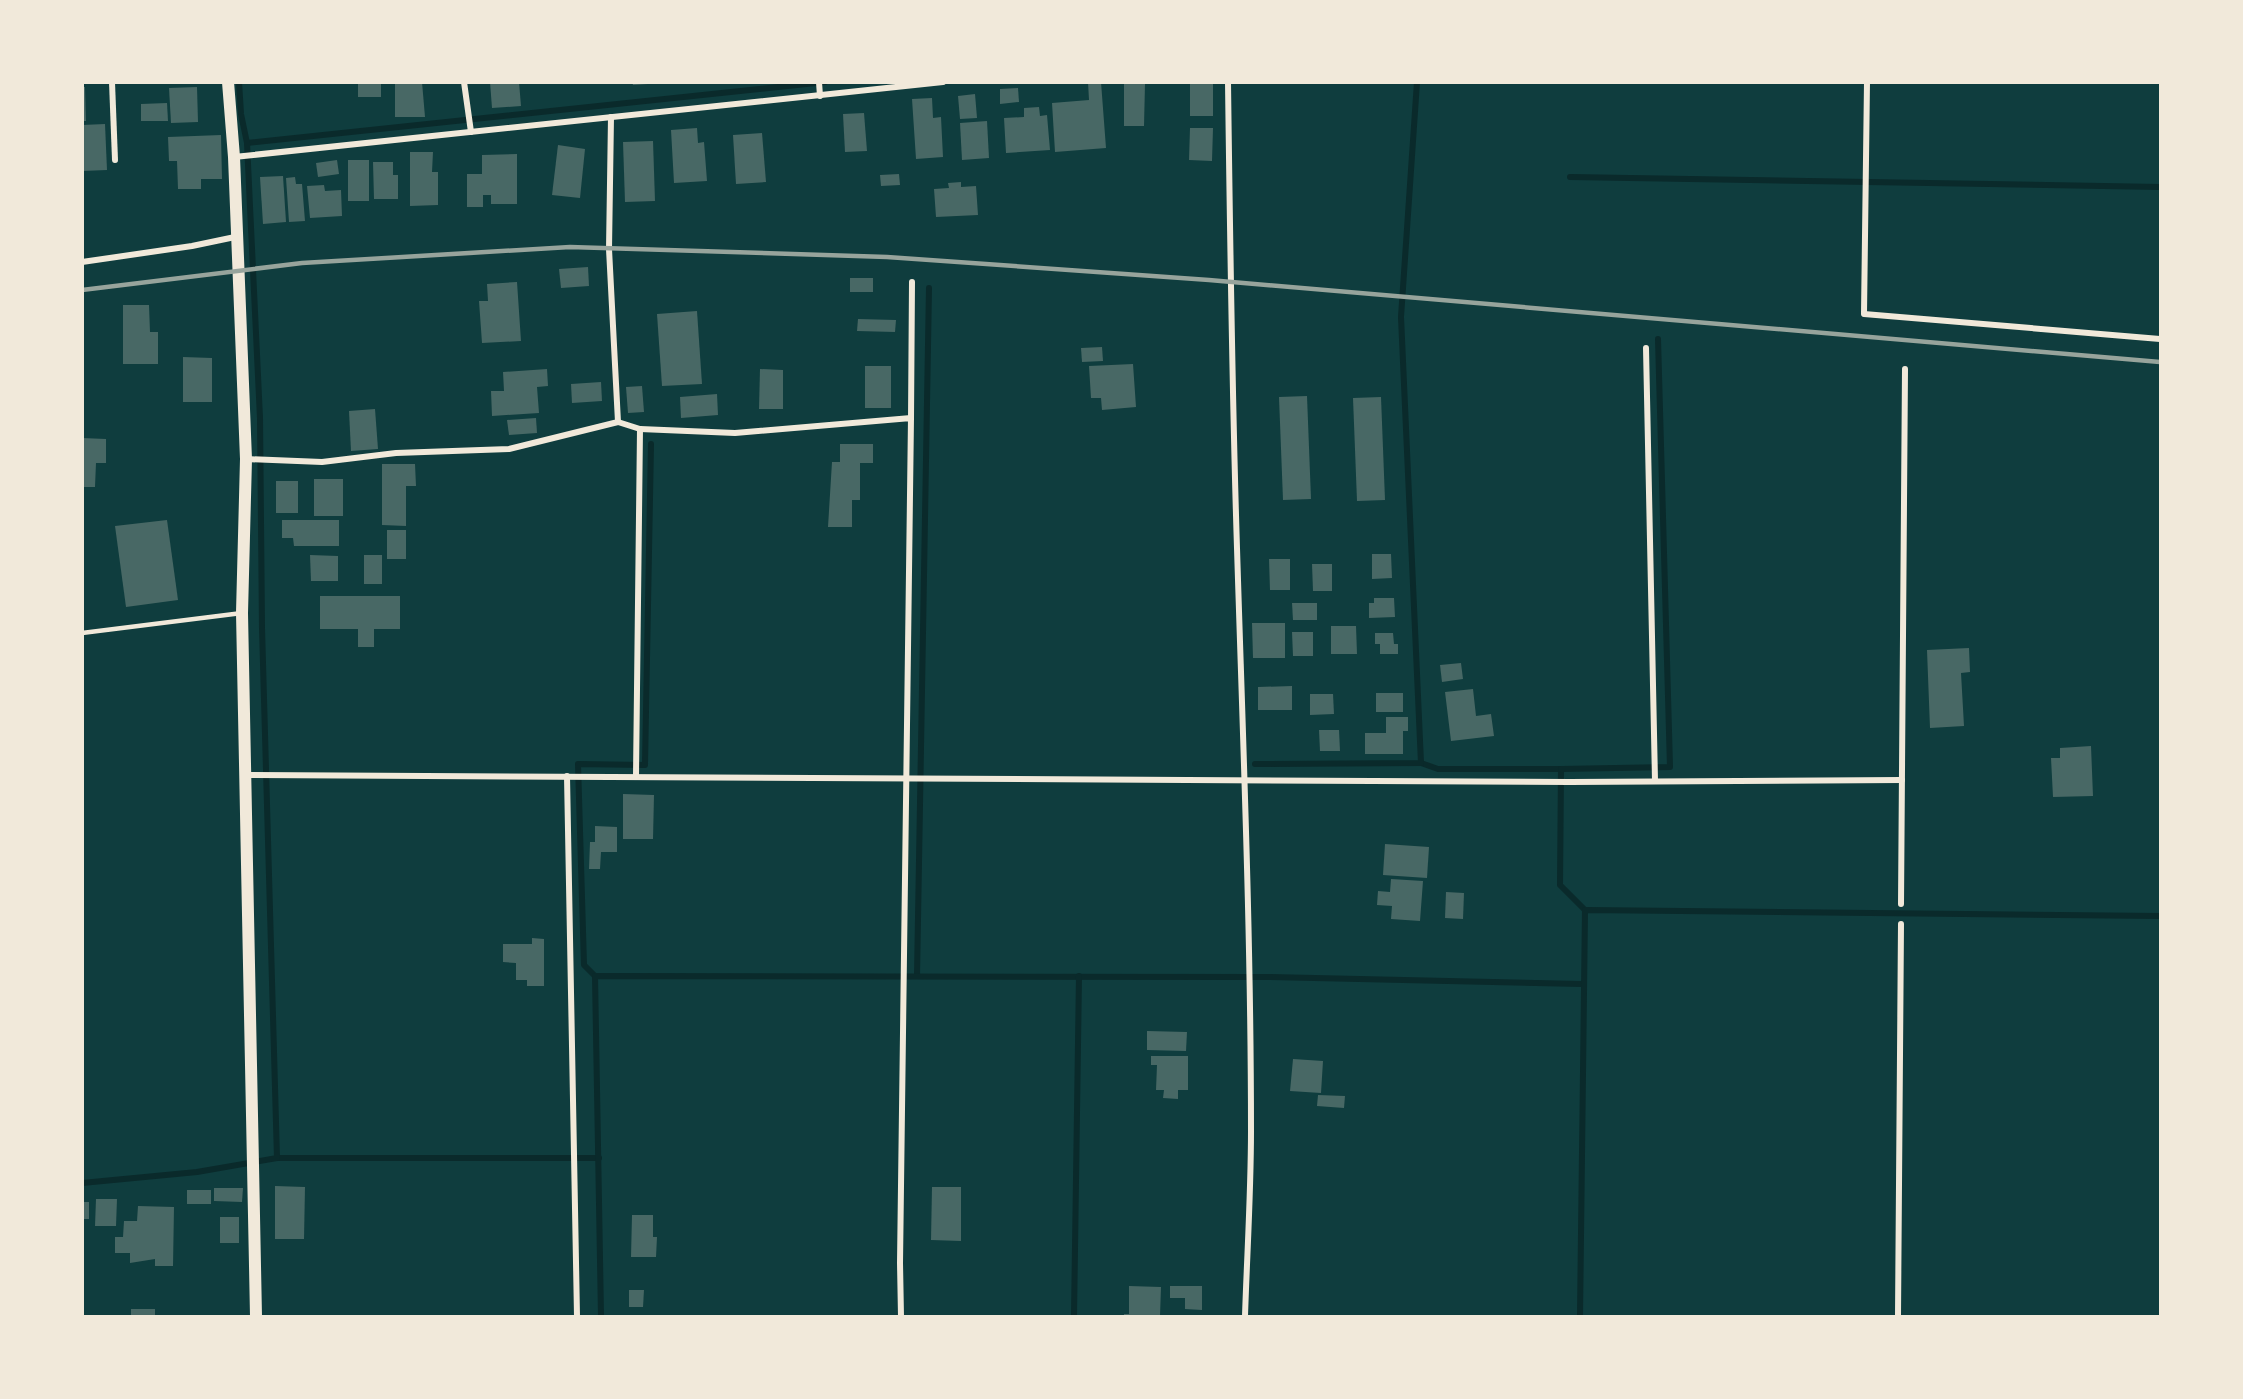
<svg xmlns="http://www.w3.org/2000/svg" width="2243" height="1399" font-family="'Fira Sans',sans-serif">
<rect width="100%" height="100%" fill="#0f3d3e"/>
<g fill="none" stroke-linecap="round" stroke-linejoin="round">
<g stroke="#0a2a2b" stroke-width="6">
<polyline points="247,143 825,82"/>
<polyline points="1570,177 2160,187"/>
<polyline points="1421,763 1438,769 1561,769 1560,885 1585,910"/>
<polyline points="1255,764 1421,763 1401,317 1417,82"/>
<polyline points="1561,769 1670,767 1658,339"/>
<polyline points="595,976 584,965 578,764 645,765 651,444"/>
<polyline points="917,976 929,288"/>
<polyline points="277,1158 599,1158"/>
<polyline points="82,1183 197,1172 277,1158 262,628 260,418 247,143 241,114 239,82"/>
<polyline points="601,1316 595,976 1267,977 1582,984"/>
<polyline points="1074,1316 1079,976"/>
<polyline points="1580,1316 1585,910 2160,916"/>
</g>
</g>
<g fill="#486865">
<rect x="358" y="82" width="23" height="15"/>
<polygon points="395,82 422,82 425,117 395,117"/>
<polygon points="490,82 519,82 521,106 492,108"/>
<polygon points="632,82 648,82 648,84 633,85"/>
<polygon points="1088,82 1101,82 1106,148 1055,152 1052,103 1089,100"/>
<polygon points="1190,83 1213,84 1213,116 1190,116"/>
<polygon points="1124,84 1145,84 1144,126 1124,126"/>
<polygon points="82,87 85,87 86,121 82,121"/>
<polygon points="197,87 198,122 171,123 169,88"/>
<polygon points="1018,88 1019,102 1000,104 1000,89"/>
<polygon points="975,94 977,118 960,119 958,96"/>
<polygon points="932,98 933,118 941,117 943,157 916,159 912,99"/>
<polygon points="167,103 168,121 141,121 141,104"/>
<polygon points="1039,107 1040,116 1047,115 1050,150 1006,153 1004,118 1024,117 1024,108"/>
<polygon points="864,113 867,151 845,152 843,114"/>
<polygon points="987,121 989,158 962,160 960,123"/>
<polygon points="105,124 107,170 82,171 82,125"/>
<polygon points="697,128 698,143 704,142 707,181 674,183 671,130"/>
<polygon points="1190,128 1213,128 1212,161 1189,160"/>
<polygon points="762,133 766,182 736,184 733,135"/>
<polygon points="221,135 222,179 201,179 201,189 178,189 177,161 169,161 168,137"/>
<polygon points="653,141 655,201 625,202 623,142"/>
<polygon points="558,145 585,149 580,198 552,195"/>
<polygon points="410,152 433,152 432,172 438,172 438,205 410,206"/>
<polygon points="517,154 517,204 491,204 491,195 483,195 483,207 467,207 467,174 482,174 482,155"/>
<polygon points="337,160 339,174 318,177 316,163"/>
<rect x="348" y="160" width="21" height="41"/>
<polygon points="373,162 393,162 393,175 398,175 398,199 374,199"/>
<polygon points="899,174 900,185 881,186 880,175"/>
<polygon points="283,176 286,222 263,224 260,177"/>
<polygon points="295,177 296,184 302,184 305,221 289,222 286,178"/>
<polygon points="961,182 961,187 976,186 978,215 936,217 934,189 949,188 948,183"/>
<polygon points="324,185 325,191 341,190 342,216 310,218 307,186"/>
<polygon points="588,267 589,286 561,288 559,269"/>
<rect x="850" y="278" width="23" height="14"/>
<polygon points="517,282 521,341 482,343 479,301 488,301 487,284"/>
<polygon points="123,305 149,305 150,332 158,332 158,364 123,364"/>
<polygon points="697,311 702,384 662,386 657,314"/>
<polygon points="858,319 896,320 895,332 857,331"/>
<polygon points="1102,347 1103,361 1082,362 1081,348"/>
<polygon points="183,357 212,358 212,402 183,402"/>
<polygon points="1133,364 1136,407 1102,410 1101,398 1091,398 1089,366"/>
<rect x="865" y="366" width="26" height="42"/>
<polygon points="547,369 548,386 537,387 539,413 492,416 491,391 504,391 503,372"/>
<polygon points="760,369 783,370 783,409 759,409"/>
<polygon points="601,382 602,401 572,403 571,384"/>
<polygon points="642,386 644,412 628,413 626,387"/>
<polygon points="717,394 718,415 681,418 680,397"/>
<polygon points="1307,396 1311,499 1283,500 1279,397"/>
<polygon points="1381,397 1385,500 1357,501 1353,398"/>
<polygon points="375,409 378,449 351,451 349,411"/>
<polygon points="536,418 537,433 509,435 507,420"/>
<polygon points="82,438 106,439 106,463 96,463 95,487 82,487"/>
<polygon points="840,444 873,444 873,463 860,463 860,500 852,500 852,527 828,527 832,462 840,462"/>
<polygon points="382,464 415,464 416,486 406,486 406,526 382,525"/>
<rect x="314" y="479" width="29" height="37"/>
<rect x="276" y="481" width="22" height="32"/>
<polygon points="167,520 178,600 126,607 115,526"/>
<polygon points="282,520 339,520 339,546 294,546 293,538 282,538"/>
<rect x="387" y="530" width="19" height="29"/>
<polygon points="1372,554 1391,554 1392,578 1372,579"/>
<polygon points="310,555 338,556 338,581 311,581"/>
<rect x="364" y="555" width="18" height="29"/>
<polygon points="1269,559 1290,559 1290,590 1270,590"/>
<polygon points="1312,564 1332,564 1332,591 1313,591"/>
<polygon points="320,596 400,596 400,629 374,629 374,647 358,647 358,629 320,629"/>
<polygon points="1374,598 1394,598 1395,617 1369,618 1369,603 1374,603"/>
<polygon points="1292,603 1317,603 1317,620 1293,620"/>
<polygon points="1252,623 1285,623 1285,658 1253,658"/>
<polygon points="1331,626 1356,626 1357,654 1331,654"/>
<polygon points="1292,632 1313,632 1313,656 1293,656"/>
<polygon points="1375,633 1393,633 1394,644 1398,644 1398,654 1380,654 1380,644 1375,644"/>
<polygon points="1969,648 1970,672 1961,673 1964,726 1930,728 1927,650"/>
<polygon points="1461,663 1463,679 1442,682 1440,665"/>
<polygon points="1292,686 1292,710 1258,710 1258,687"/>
<polygon points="1473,689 1476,716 1491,714 1494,736 1451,741 1445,692"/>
<rect x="1376" y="693" width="27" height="19"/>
<polygon points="1310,694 1333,694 1334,714 1310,715"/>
<polygon points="1386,717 1408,717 1408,731 1403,731 1403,754 1365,754 1365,733 1386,733"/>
<polygon points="1319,730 1339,730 1340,751 1320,751"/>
<polygon points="2091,746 2093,796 2053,797 2051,758 2060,758 2060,748"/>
<polygon points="623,794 654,795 653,839 623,839"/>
<polygon points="595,826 617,827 617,852 601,852 600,869 589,869 590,842 595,842"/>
<polygon points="1385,844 1429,847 1427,878 1383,875"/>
<polygon points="1391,879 1423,881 1420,921 1391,919 1392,906 1377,905 1378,891 1390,892"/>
<polygon points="1446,892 1464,893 1463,919 1445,918"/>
<polygon points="532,938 544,939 544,986 527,986 527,980 516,980 516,963 503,962 503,944 532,944"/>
<polygon points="1147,1031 1187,1032 1186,1051 1147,1050"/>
<polygon points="1151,1056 1188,1056 1188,1090 1178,1090 1178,1099 1163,1098 1164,1090 1156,1090 1157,1065 1151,1065"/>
<polygon points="1293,1059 1323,1061 1321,1093 1290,1091"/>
<polygon points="1318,1095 1345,1096 1344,1108 1317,1106"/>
<polygon points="275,1186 305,1187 304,1239 275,1239"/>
<polygon points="932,1187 961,1187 961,1241 931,1240"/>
<polygon points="214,1188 243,1188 242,1202 214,1201"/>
<rect x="187" y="1190" width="24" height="14"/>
<polygon points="96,1199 117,1199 116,1226 95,1226"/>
<rect x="82" y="1202" width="7" height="17"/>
<polygon points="138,1206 174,1207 173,1266 155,1266 155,1259 130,1263 130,1253 115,1253 115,1237 123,1237 124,1221 137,1221"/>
<polygon points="632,1215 653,1215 653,1237 657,1237 656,1257 631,1257"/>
<rect x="220" y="1217" width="19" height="26"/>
<polygon points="1129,1286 1161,1287 1160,1316 1124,1316 1124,1314 1129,1314"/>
<polygon points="1170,1286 1202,1286 1202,1310 1185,1309 1185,1298 1170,1298"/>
<polygon points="629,1290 644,1290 643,1307 629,1307"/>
<rect x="131" y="1309" width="24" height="7"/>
</g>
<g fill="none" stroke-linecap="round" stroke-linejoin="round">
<polyline stroke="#f1e9da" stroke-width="4.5" points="82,633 242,613"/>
<g stroke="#f1e9da" stroke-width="6">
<polyline points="112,82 115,160"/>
<polyline points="464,82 471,132"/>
<polyline points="819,82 820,96"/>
<path d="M1228,82C1230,238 1232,393 1237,548C1243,742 1251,936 1251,1131C1251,1192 1247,1255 1245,1316"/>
<polyline points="1867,82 1864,314 2160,339"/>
<polyline points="234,157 943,82"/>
<polyline points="82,262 192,246 235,237"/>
<polyline points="1646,348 1655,781"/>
<polyline points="911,418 912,282"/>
<polyline points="618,422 640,429 735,433 911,418 900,1263 901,1316"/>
<polyline points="246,459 322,462 396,453 509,449 618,422 609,249 611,117"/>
<polyline points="247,775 1570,782 1902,780"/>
<polyline points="567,776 577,1316"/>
<polyline points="636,776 640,429"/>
<polyline points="1901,904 1905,369"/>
<polyline points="1898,1316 1901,924"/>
</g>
<polyline stroke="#f1e9da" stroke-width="12" points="228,82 234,157 246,459 242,613 256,1316"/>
<polyline stroke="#97a49c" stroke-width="4.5" points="82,290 302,263 570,247 887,257 1209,280 2160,362"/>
</g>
<rect width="2243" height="1399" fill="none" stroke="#f1e9da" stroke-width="168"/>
</svg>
